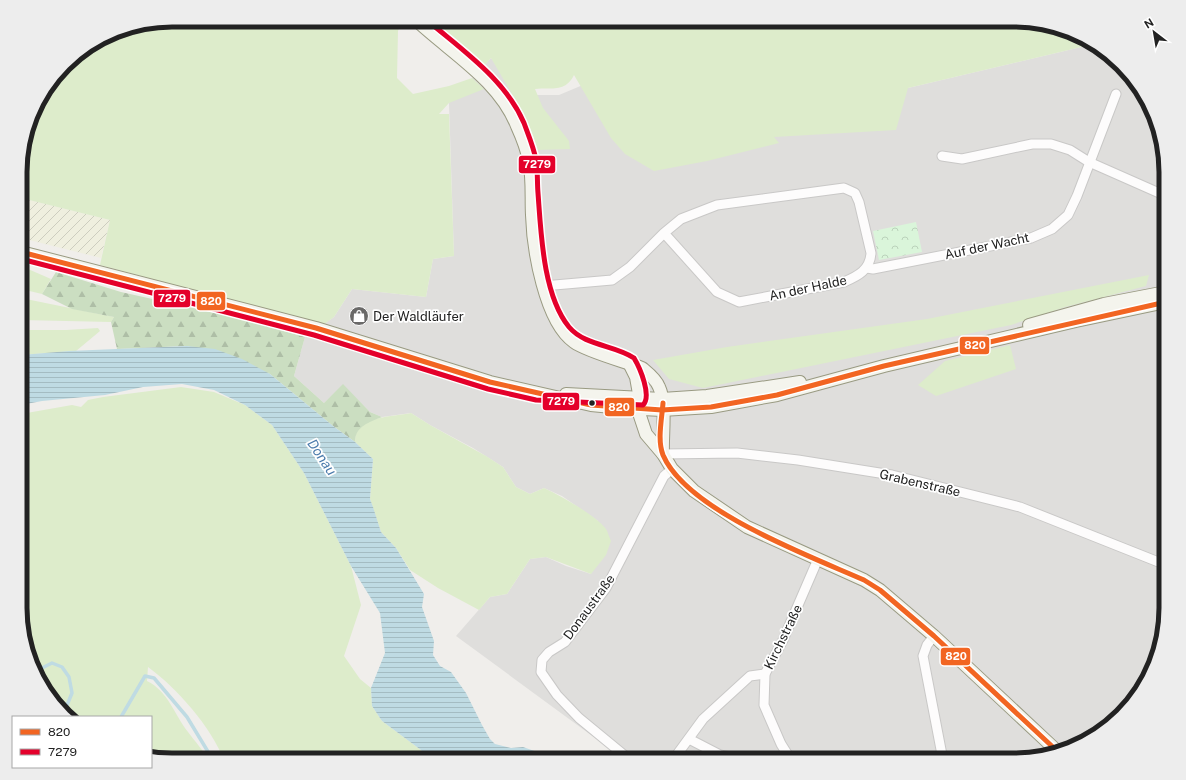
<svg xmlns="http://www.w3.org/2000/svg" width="1186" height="780" font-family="'Public Sans',sans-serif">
<defs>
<pattern id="farmland-furrows" width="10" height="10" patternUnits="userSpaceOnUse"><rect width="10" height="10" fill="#efefdf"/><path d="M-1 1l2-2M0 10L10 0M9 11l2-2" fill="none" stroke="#cdcdbf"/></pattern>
<pattern id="forest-firs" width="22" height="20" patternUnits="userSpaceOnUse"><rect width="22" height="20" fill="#cbdec1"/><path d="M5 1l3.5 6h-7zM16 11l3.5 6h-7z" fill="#aebea6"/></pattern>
<pattern id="park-crowns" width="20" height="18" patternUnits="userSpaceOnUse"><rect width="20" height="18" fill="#daf5da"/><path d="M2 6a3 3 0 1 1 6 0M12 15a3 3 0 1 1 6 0" fill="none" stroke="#bbd2bb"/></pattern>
<pattern id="water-rules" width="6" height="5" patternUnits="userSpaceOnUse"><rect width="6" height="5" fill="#bfdbe3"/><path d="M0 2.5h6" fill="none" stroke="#a4bcc2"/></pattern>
</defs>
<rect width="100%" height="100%" fill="#f0eeeb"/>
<polygon fill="#dfdedc" points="1094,44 1099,46 1146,96 1166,162 1166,618 1158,657 1140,693 1090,740 1024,760 625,760 456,636 490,597 507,594 530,559 546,557 566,566 591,574 598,521 562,496 544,488 530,494 516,487 503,467 473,448 430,425 411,413 382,417 370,412 343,385 324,403 294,376 305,337 334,317 352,289 426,297 433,259 454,256 449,103 491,58 524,95 559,95 590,82 908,88"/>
<polygon fill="url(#farmland-furrows)" points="21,198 110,220 101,258 21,238"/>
<g fill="#ddeccb">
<polygon points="172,20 402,20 398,31 397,78 413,94 449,86 472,78 484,89 449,103 439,114 449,114 454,256 433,259 426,297 352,289 334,317 323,325 100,265 110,220 21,198 21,153 36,105 72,58 114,32"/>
<path d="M428,20H1014L1063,28L1094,44L908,88L896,130L774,137L779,143L707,161L654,171L625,154L611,138L574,75C565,93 552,87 535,89L543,108L569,141L570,149L536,150L525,116L491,58L483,67Z"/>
<polygon points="21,268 28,269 51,279 42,294 21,289"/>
<polygon points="1149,275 1146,286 1065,307 1011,325 703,388 669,379 653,360 727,347 927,319"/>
<polygon points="21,298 114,317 111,322 21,320"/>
<polygon points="98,328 100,331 76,351 21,355 21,330 66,330"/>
<polygon points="1010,345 1016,369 936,396 918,385 945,361"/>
<path d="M181,387L214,392L245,405L272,425L304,473L351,566L361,605L344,656L360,679L371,688L372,706L382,721L421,750L428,760H224C211,727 177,688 148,667L147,681C168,691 174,714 188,732C195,742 203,749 208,760H172L151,757V717H71L41,684L21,627V414L72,405L81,407L88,400L103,397Z"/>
<path d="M411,413L430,425L486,456L503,467L516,487L530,494L544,488C559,495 597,516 606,529C608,532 609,537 611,541L606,555L591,574L546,557L530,559L507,594L490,597L479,610L438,588L410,570L396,548L381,532L370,499L373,459L355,442C354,415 394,417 411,413Z"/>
</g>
<path fill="url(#forest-firs)" d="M56,272L121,292L238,318L305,337L294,376L324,403L343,384L370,412L382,417C370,422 355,426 355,442L333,426L270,374L187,346L117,349L111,322L114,317L72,309L42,294Z"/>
<polygon fill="url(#park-crowns)" points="916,222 922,252 879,260 873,231"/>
<polygon fill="#e0dfde" points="1085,186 1087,190 1074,217 1065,226 1050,236 1031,243 951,260 947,257 1051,232"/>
<polygon fill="url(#water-rules)" points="187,346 215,349 242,359 270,374 333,426 355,442 373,459 370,499 373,507 381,532 396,548 424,594 422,607 434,641 433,655 440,666 451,672 466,693 482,725 490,739 495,744 511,748 523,747 560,760 428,760 421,750 382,721 372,706 371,688 385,653 380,613 351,566 304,473 272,425 245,405 214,390 182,384 143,387 105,395 42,401 21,405 21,355 69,351"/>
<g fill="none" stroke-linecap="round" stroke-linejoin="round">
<g stroke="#bfdbe3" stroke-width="3.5">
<polyline points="36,671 52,663 62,667 69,677 72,693 65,710"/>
<polyline points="121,717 145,676 154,678 187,717 213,760"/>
</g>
<g stroke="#c9c8c7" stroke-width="11">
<g id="street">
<polyline points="942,156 962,159 1032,144 1051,144 1070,150 1089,162 1166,196"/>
<polyline points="867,268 873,269 1031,238 1052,229 1068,215 1077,196 1116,94"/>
<path d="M543,286L612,280L630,267L664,233L681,219L717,205L844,188L855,193L859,202L871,253C870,270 858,276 844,282L739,302L717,292L664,233"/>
<polyline points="1163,298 1166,215"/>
<polyline points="663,454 737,453 798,460 892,475 1020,507 1166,565"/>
<polyline points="934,636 927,645 923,656 943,760"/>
<polyline points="689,739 720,755 745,760"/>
<polyline points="630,760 579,718 557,695 541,672 542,660 549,652 565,642 606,588 664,476 672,469"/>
<polyline points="673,760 703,719 750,676 765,674"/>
<polyline points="761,760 781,757 786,753"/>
<polyline points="791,760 781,744 764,705 765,674 783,640 818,559"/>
</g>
</g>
<g stroke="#999a82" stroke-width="14">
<g id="secondary">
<path d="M416,20C451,53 499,80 517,126C522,137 527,150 529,161C533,179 531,198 532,215C533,249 545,322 574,342C588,352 624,361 642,368C648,373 656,379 659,387C667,404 662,435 663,454"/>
<polyline points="21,252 316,328 490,382 591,405 622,408 662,410 711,407 777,395 884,366 1076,321 1166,302"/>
<polyline points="1029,325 1104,304 1166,292"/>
<polyline points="629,363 636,377 639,394 639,413 646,434 663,454 672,469 694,491 747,527 864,580 880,590 934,636 1056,750"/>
<polyline points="566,394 662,399 707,396 800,382"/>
</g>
</g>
<use href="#street" stroke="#fdfcfc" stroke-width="9"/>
<use href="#secondary" stroke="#f4f4ed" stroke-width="12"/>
<g stroke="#fff" stroke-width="8">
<g id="bus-1">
<polyline points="21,252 316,328 490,382 591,405 662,410 711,407 777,395 884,366 1166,302"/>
<path d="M663,403C662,418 657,440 663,455C687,511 810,556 864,580L880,590L934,636L1056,750"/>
</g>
</g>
<g stroke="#fff" stroke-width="8">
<path id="bus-2" d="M21,259L314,335L488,389L536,400L643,405C652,396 640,368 634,358C615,345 585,346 569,327C543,295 541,233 538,193C537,182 538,171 536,160C534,148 528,134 524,123C505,79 462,50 427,20"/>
</g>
<use href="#bus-1" stroke="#f26522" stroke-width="5"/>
<use href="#bus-2" stroke="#e4002b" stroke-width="5"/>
</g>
<defs>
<g id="shop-disc" transform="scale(1)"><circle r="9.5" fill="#6a6968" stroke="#fff"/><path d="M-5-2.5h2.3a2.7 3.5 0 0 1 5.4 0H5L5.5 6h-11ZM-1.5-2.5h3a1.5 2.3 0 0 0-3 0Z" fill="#fff"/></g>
</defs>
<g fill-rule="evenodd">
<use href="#shop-disc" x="359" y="316"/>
</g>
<circle fill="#222" stroke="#fff" stroke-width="1.5" cx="592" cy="403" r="3.5"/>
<g text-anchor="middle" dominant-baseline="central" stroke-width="3.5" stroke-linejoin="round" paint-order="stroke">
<g font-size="13" fill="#222" stroke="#fff">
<text transform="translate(987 246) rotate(-12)">Auf der Wacht</text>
<text transform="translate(808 288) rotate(-12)">An der Halde</text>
<text transform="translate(920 483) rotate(13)">Grabenstraße</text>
<text transform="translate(589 607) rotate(-54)">Donaustraße</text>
<text transform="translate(783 637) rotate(-64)">Kirchstraße</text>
</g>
<g font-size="13" fill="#222" stroke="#fff" text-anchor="start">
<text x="373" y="316">Der Waldläufer</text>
</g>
<g font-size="14" font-style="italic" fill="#4a7aab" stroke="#fff">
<text transform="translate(322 457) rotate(56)">Donau</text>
</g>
</g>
<path d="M0 0H1186V780H0ZM172 27H1014A145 145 0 0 1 1159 172V608A145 145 0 0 1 1014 753H172A145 145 0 0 1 27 608V172A145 145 0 0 1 172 27Z" fill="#ededed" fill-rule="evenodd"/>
<path fill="none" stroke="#222" stroke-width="5" d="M172 27H1014A145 145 0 0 1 1159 172V608A145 145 0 0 1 1014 753H172A145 145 0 0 1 27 608V172A145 145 0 0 1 172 27Z"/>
<g stroke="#fff" stroke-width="1.5">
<rect x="518" y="155" width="38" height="19" rx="4" fill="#e4002b"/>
<rect x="153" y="289" width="38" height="19" rx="4" fill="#e4002b"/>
<rect x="196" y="291" width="30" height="20" rx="4" fill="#f26522"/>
<rect x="959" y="336" width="31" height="19" rx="4" fill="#f26522"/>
<rect x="542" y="392" width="38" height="19" rx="4" fill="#e4002b"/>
<rect x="604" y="397" width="31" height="20" rx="4" fill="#f26522"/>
<rect x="940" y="647" width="31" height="19" rx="4" fill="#f26522"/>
</g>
<g font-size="11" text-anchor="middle" font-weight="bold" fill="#fff">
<text x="537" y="168">7279</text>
<text x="172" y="302">7279</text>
<text x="211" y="305">820</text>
<text x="975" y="349">820</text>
<text x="561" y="405">7279</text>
<text x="619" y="411">820</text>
<text x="956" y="660">820</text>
</g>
<rect x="12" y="716" width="140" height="52" fill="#ffffff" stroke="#a7a7a7"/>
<rect x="20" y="729" width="20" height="6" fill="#f26522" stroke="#a7a7a7"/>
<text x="48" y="736" font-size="12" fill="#222222">820</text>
<rect x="20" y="749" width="20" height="6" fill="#e4002b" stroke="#a7a7a7"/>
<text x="48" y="756" font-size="12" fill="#222222">7279</text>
<g transform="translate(1154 32) rotate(329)" stroke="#ffffff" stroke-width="3" paint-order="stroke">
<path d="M0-3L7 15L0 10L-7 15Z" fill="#222222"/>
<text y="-6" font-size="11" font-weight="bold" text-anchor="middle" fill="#222222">N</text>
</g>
</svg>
